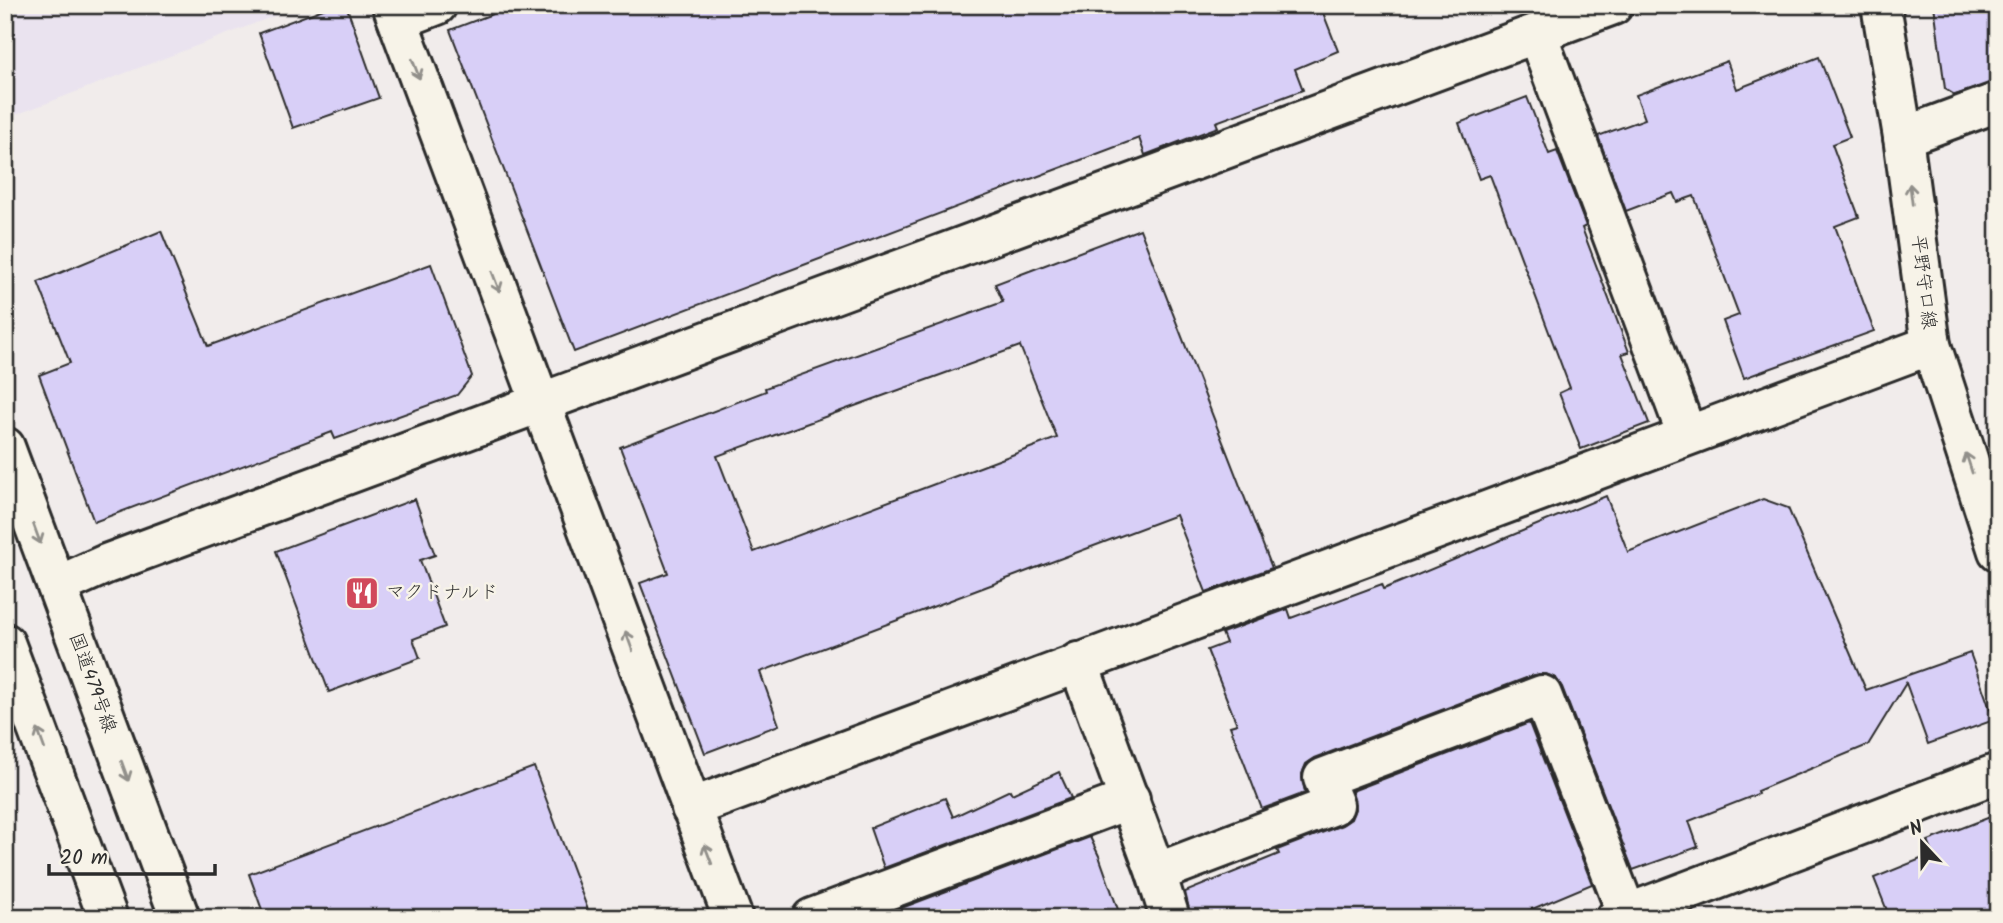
<svg xmlns="http://www.w3.org/2000/svg" width="2003" height="923" font-family="Kalam,'Klee One',sans-serif">
<rect width="100%" height="100%" fill="#f1eceb"/>
<filter id="ink" filterUnits="userSpaceOnUse"><feTurbulence type="fractalNoise" baseFrequency=".0143" numOctaves="2"/><feDisplacementMap in="SourceGraphic" scale="14" xChannelSelector="R" yChannelSelector="G"/><feConvolveMatrix kernelMatrix="1 2 1 2 8 2 1 2 1" color-interpolation-filters="sRGB"/></filter>
<g filter="url(#ink)">
<polygon fill="#eae3ef" points="5,5 303,5 5,119"/>
<g fill="#d8cff7" stroke="#2b2b2b" stroke-width="2" fill-rule="evenodd">
<polygon points="334,5 346,5 379,98 293,128 259,33"/>
<polygon points="516,5 1320,5 1338,51 1295,69 1303,90 1216,122 1218,127 1145,155 1139,138 574,352 450,30"/>
<polygon points="1934,5 1998,5 1998,81 1955,95 1945,89"/>
<polygon points="1819,57 1850,137 1832,144 1859,217 1835,226 1874,331 1744,378 1723,321 1739,315 1694,196 1677,202 1673,193 1626,211 1598,136 1645,119 1636,95 1727,61 1737,89"/>
<polygon points="1527,97 1549,154 1557,151 1586,226 1582,228 1629,352 1622,354 1649,423 1581,449 1559,393 1570,388 1490,175 1479,179 1459,123"/>
<path d="M1140,229L1272,568L1206,592L1176,515L760,672L779,725L705,753L640,583L668,573L620,447L766,391L765,388L1003,302L995,284ZM1020,346L1057,438L754,552L717,456Z"/>
<polygon points="161,231 208,346 431,264 472,376 457,395 335,439 332,432 94,522 39,375 70,363 38,282"/>
<polygon points="1606,496 1628,552 1763,499 1788,508 1866,690 1970,653 1994,720 1928,744 1906,683 1868,745 1757,791 1758,794 1689,821 1698,847 1633,870 1562,687 1556,678 1546,674 1534,675 1315,758 1306,764 1302,774 1305,793 1262,809 1230,726 1237,724 1207,650 1226,643 1222,633 1288,609 1291,618 1382,584 1384,589"/>
<polygon points="415,499 435,555 420,560 445,627 413,639 420,658 329,692 276,551"/>
<polygon points="1529,723 1592,884 1511,918 1191,918 1185,892 1279,854 1277,850 1342,825 1351,819 1355,809 1352,791"/>
<polygon points="534,767 591,918 265,918 249,874"/>
<polygon points="1059,772 1071,798 884,868 870,828 945,798 953,817 1010,790 1012,794"/>
<polygon points="1998,814 1998,918 1890,918 1874,878 1933,854 1928,841"/>
<polygon points="1090,837 1099,856 1121,918 902,918 899,909"/>
</g>
<g fill="none" stroke-linecap="round" stroke-linejoin="round">
<g stroke="#2b2b2b" stroke-width="44">
<g id="minor">
<polyline points="392,5 733,918"/>
<polyline points="398,20 437,5"/>
<polyline points="1537,34 1687,435"/>
<polyline points="1903,137 1998,102"/>
<polyline points="57,586 106,564 1613,5"/>
<polyline points="1078,662 1156,873 1170,918"/>
<polyline points="691,808 1931,345"/>
<polyline points="1156,873 1334,805 1323,778 1542,695 1627,914"/>
<polyline points="812,918 1130,799"/>
<polyline points="1616,918 1998,773"/>
</g>
</g>
<g stroke="#2b2b2b" stroke-width="44">
<polyline id="major" points="1881,5 1903,137 1931,345 1998,551"/>
</g>
<g stroke="#2b2b2b" stroke-width="44">
<g id="highway">
<polyline points="5,447 180,918"/>
<polyline points="5,643 108,918"/>
</g>
</g>
<use href="#minor" stroke="#f7f3e8" stroke-width="38"/>
<use href="#major" stroke="#f7f3e8" stroke-width="38"/>
<use href="#highway" stroke="#f7f3e8" stroke-width="38"/>
</g>
<defs><path id="oneway-shaft" d="M-6 0H5M1.5-3L5.5 0L1.5 3" fill="none" stroke-width="1.6" stroke-linecap="round" stroke-linejoin="round" transform="scale(1.75)"/></defs>
<g stroke="#918f8a">
<use href="#oneway-shaft" transform="translate(416 69) rotate(69)"/>
<use href="#oneway-shaft" transform="translate(1911 194) rotate(-97)"/>
<use href="#oneway-shaft" transform="translate(496 282) rotate(69)"/>
<use href="#oneway-shaft" transform="translate(1969 463) rotate(-108)"/>
<use href="#oneway-shaft" transform="translate(37 534) rotate(70)"/>
<use href="#oneway-shaft" transform="translate(629 641) rotate(-110)"/>
<use href="#oneway-shaft" transform="translate(41 739) rotate(-110)"/>
<use href="#oneway-shaft" transform="translate(125 771) rotate(70)"/>
<use href="#oneway-shaft" transform="translate(708 854) rotate(-111)"/>
</g>
</g>
<defs>
<g id="restaurant-square" transform="scale(1.75)"><rect x="-9" y="-9" width="18" height="18" rx="4" fill="#d1495b" stroke="#f7f3e8"/><path d="M-5-6h1v4h1v-4h1v4h1v-4h1v5L-1.5 .5V6h-2V.5L-5-1ZM5-6V6H3V1.5H1.5Q1.5-4 5-6Z" fill="#fff"/></g>
</defs>
<g fill-rule="evenodd">
<use href="#restaurant-square" x="362" y="593"/>
</g>
<g text-anchor="middle" dominant-baseline="central" stroke-width="5" stroke-linejoin="round" paint-order="stroke">
<g font-size="19" fill="#2b2b2b" stroke="#f7f3e8">
<text transform="translate(1923 282) rotate(83)">平野守口線</text>
<text transform="translate(92 683) rotate(70)">国道479号線</text>
</g>
<g font-size="19" fill="#2b2b2b" stroke="#f7f3e8" text-anchor="start">
<text x="386" y="593">マクドナルド</text>
</g>
</g>
<rect width="2003" height="923" fill="none" stroke="#f7f3e8" stroke-width="28"/>
<rect x="14" y="14" width="1975" height="895" fill="none" stroke="#2b2b2b" stroke-width="2.5" filter="url(#ink)"/>
<g transform="translate(1922 843) rotate(338)" stroke="#f7f3e8" stroke-width="5" paint-order="stroke">
<path d="M0-5L12 26L0 18L-12 26Z" fill="#2b2b2b"/>
<text y="-10" font-size="19" font-weight="bold" text-anchor="middle" fill="#2b2b2b">N</text>
</g>
<path d="M49 864v10h166v-10" fill="none" stroke="#2b2b2b" stroke-width="3.5"/>
<text x="60" y="864" font-size="21" fill="#2b2b2b" stroke="#f7f3e8" stroke-width="5" paint-order="stroke">20 m</text>
</svg>
